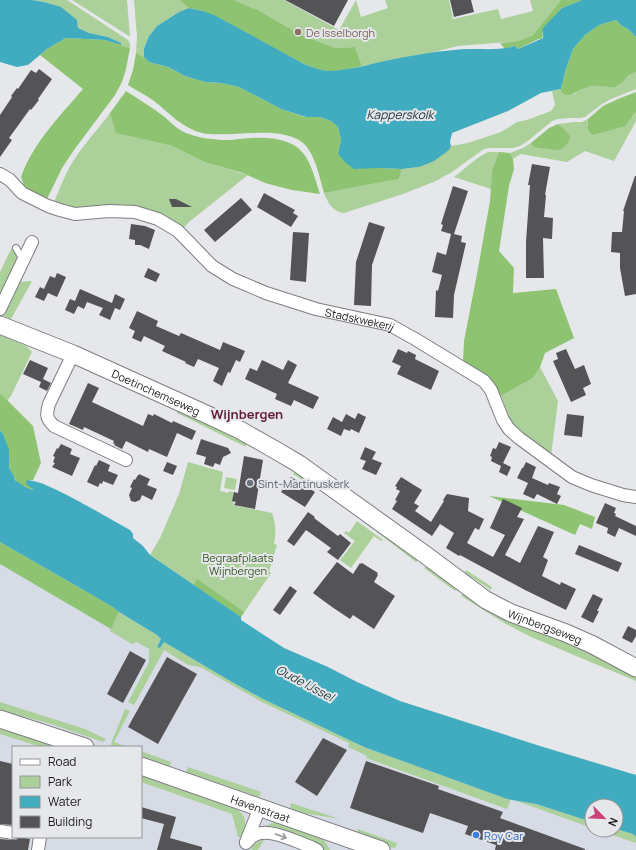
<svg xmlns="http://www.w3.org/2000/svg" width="636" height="850" font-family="Manrope,sans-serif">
<rect width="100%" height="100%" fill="#e6e7ea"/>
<path fill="#d7dbe5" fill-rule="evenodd" d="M0,505L320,694L636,806V850H0ZM13,747H141V837H13ZM592,806H616V830H592Z"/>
<g fill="#acd09a">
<polygon points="32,0 67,0 128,40 130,43 130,48 121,45 121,43 108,37 89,33 78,28 77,20 44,2"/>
<polygon points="72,0 127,0 130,37 129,36"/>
<polygon points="134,0 179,0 189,8 179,12 157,26 149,36 144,47 144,57 136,53 137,37"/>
<polygon points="234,0 284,0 339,30 356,0 361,17 388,8 385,0 449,0 453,19 498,9 501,19 533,11 530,0 561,0 533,35 519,41 458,46 430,53 362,66 355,47 336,48 301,35 258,10"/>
<path d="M636,72V89L611,99L602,104L585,117L580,118H571L558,119L552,121L529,140L520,146L513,148H491L484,149L452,172L436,181L403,194L344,213C333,212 328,203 324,193L399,179L402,169L419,167L449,150L451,146L468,143L501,132L517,122L527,120L551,111L555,105L552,91L561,89L562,92L574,94L585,87L599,85L614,88L623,82L629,75Z"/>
<polygon points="636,112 636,121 614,161 585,151 567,162 521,154 513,159 510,153 523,148 531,143 533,147 568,133 558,124 574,122 582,122 588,119 587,126 633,117"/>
<path d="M110,113L117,133L172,146L204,162L248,175L189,222L182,229L169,219L84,208H70L54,202C59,191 63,179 69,168C80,148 97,131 110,113Z"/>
<path d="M488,152H499L492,170L491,189L454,177C465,169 475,158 488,152Z"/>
<polygon points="11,249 18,254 19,259 0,301 0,272"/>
<polygon points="32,281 11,319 1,315 16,282"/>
<polygon points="0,335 26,346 32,352 11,396 7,401 0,393"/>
<polygon points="540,367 558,401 551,456 518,430 511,422 501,396 533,378"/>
<polygon points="179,408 246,439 246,447 177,413"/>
<path d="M188,462L223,472L220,491L228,493L229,491L234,492L232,501H234L233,505L272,513C276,524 276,532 274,544L277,545L269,571L271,573L241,617L150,555L160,538L179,494Z"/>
<polygon points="295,471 318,488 317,489 293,474"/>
<polygon points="226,477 237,479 235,490 224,488"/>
<polygon points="361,514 421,556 416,562 356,516"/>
<polygon points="357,521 383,540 381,541 374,536 351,568 340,560 355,541 344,533 346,531 349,533"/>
<polygon points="427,565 456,583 457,589 455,591 424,568"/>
<polygon points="466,570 492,587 491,590 473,578 466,578 463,576"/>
<polygon points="464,592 636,673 636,681 531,637 506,624 461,596"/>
<polygon points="119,612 157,635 161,639 157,646 160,648 164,642 232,682 263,699 364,747 507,799 536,804 592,822 592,828 511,799 507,809 366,758 367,756 348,747 349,743 262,702 200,667 188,665 164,650 134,705 128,702 149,662 149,649 137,642 132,644 110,631"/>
<polygon points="0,702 85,729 106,739 103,742 54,725 0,710"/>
<polygon points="125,709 130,711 114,742 128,747 116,747 111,745 112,741"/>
<polygon points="0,729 48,744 55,746 55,747 41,747 0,734"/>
<polygon points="141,751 171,762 170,766 141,756"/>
<polygon points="188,767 261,792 259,797 186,772"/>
<path d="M141,776L237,809C248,817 246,827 242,838L238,837L232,814L141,782Z"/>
<polygon points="291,803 340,819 303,813 290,808"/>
<path d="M272,823H277L323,839L326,843L330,850H324C310,837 284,832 266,826Z"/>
<polygon points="358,829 397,843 396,847 393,848 359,836 357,832"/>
<polygon points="616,829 633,834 636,837 636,843 598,830 616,830"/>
<polygon points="265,838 258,850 251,850 254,844"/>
</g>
<g fill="#8ec371">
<path d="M179,0H234L258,10L301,35L336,48L355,47L362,66C349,69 334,73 320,70C314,68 309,66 304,64L216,17L203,11L189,8Z"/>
<polygon points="561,0 582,0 562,8 542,32 543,36 542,38 536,40 518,49 515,46 505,49 500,43 519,41 533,35"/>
<path d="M616,20L622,26L628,29L636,37V72L629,75L623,82L614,88C605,86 594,84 585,88C577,91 575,94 566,95L561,92V89L565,72L573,49L585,35L599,25Z"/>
<path d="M66,38L105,40L130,48L126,69L122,82L115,95L74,150L62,168L47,199L25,188L21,177C33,143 60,116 83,89L40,55L47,49Z"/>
<path d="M136,53L144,57L149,62L168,67L185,76L205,82L221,83L239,87L281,109L305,117H320L331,121L338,127L341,139L338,154L379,168L402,169L399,179L324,193C320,179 317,163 309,150C291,121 231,139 202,133C182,128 169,113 154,101C146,95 137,91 128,85L133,70Z"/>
<path d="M126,91C138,99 150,106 162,115C170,121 176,129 186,133C199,138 213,140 227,140C235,140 244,138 252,138C271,137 295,139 306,157C313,169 316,182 320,194L292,190L265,183L243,173L204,162L172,146L116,133L110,113Z"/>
<path d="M636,92V112L625,126L593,135C587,131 587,126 588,119L603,106L618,99Z"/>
<path d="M558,124C564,130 575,135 567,144C564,147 563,149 559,150L533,147L531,143L549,128Z"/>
<polygon points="499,152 510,153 513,159 514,169 509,186 499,251 514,268 513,293 556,289 574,338 545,353 540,367 533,378 501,396 496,386 490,378 463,362 464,341 477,274 490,201 492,170"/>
<path d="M0,393L33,426L41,463L33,480H27L33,489V490C27,488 18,485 15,479C13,476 12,473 10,470L3,434L0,430Z"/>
<polygon points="489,496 564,505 595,517 592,529 580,524 575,535"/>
<polygon points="0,542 113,607 119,612 111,629 0,564"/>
<polygon points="197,579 244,612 241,617 194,585"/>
</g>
<g fill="#41acbf">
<polygon points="0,0 32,0 44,2 61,7 77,20 78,28 89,33 108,37 121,43 121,45 105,40 66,38 47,49 28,65 17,67 0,62"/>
<path d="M582,0H636V37L628,29L622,26L616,20L599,25L585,35L573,49L565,72L561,89L541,93L508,111L452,133L450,142L451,146L449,150L434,161L419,167L402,169L379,168L354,169L346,163L338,154L341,139L338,127L331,121L320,117H306L281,109L239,87L221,83L205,82L185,76L168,67L149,62L144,57V48L149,36L157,26L179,12L189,8L203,11L214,15L304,64C312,67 321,71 330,71C349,70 367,65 385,61C408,56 431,52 454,50C475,47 495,52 515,46L518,49L543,38C544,34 541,32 543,28L562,8Z"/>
<path d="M0,430L3,434L9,450V465L10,470L13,474L15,480L25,487L33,490V489L26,484L27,480C41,481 54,489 67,495C88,506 109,518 130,530L133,534V538L143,546L150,555L241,617V620L284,648L328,667L357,682L400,701L540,746L636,775V837L633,834L616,829V806H592V822L536,804L507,799L364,747L263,699L232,682L164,642L160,648L157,647L161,639L157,635L119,612L113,607L0,542Z"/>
</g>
<g fill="#545355">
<polygon points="285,0 348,0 334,26"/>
<polygon points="450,0 471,0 474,12 454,17"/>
<polygon points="39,69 52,79 38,99 39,100 31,110 30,109 9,138 12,140 0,157 0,115 12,97 11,96 17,88 18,89 31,70 36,73"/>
<polygon points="532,164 550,167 545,195 546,195 544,217 553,218 552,239 543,238 544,278 526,278 526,242 530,185 528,185"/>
<polygon points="635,176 636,176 636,294 625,296 620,268 620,253 611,252 612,232 622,232 624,211 623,211"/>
<polygon points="453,186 468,191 454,234 462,236 461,242 466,243 454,295 453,318 435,317 436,290 438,291 442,275 432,272 437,252 446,255 451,234 441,231 443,225 441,224"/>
<polygon points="264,193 295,210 293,213 298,216 291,227 257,207"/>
<polygon points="241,198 252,210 215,242 204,230"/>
<polygon points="169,199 176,199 192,207 172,207"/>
<polygon points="369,222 385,227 372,265 371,306 354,305 356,262"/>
<polygon points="131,224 145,226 155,230 149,249 140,245 135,245 135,240 129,239"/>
<polygon points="293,232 309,233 306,282 290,280"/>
<polygon points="148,268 160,274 156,282 144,277"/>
<polygon points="57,273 66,277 57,297 48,293 44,301 35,297 40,287 44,289 50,276 55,278"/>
<polygon points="80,289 112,303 115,294 125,299 120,310 115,308 110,320 99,315 103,308 87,302 84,309 78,306 74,314 65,310 70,299 75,301"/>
<polygon points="137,311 158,321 156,326 179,336 181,333 220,350 223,342 245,351 240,362 236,360 230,373 228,372 222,386 213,381 219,368 198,359 194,367 185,363 186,362 162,351 165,346 144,336 141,342 132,338 135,331 129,328"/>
<polygon points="398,349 407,353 408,351 416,355 415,359 439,371 431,390 397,374 401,366 392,362"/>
<polygon points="566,349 575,369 584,365 591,384 583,388 586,395 571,402 553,361 558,359 556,353"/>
<polygon points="30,360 48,368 43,379 51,383 47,391 39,387 41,382 23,374"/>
<polygon points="262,360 283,370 288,360 297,365 288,383 319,397 313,409 294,400 291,406 275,399 277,394 245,379 250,368 257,371"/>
<polygon points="88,383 99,388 92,402 143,426 148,414 153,416 154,414 172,423 173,421 196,431 192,440 177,433 167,457 149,449 148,452 126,441 122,449 114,445 115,444 113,443 114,441 84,427 83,430 69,424"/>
<polygon points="358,413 366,417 359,433 351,429 350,431 344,429 341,436 327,429 333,417 342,422 346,414 355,419"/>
<polygon points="567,414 584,416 582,437 564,435"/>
<polygon points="201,439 228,448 231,453 223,457 220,465 215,463 213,467 204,464 206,457 196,454"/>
<polygon points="499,442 511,447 503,463 511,467 507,476 499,472 501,466 491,461 492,457 490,456 493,448 496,449"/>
<polygon points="61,444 72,449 70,454 80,458 72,476 52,467 55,463 53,462 55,457 53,456 57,448 58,449"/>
<polygon points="365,447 376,452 372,459 382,463 376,475 362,469 366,461 360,459"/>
<polygon points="244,456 263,460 255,509 234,505 236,502 232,501 234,492 238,493"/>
<polygon points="99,460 110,465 108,471 118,475 113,485 103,481 102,484 100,483 98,487 87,482 95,465 96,466"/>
<polygon points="167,462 177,466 173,475 163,471"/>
<polygon points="526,462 536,467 532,478 548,485 549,483 560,487 557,494 561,496 557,504 537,494 534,499 523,494 528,483 517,478 522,468 523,468"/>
<polygon points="139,474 150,479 147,485 157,489 152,500 142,495 140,500 135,502 131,501 129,495 132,488 130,487 134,479 135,480 138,475 139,475"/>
<polygon points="291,477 315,492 305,507 281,492"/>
<polygon points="401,477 422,490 414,503 419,506 415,511 431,522 444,501 443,500 447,494 469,498 468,511 484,519 479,530 475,528 467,543 493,557 505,535 490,528 503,499 522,508 517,517 524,519 505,555 520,563 538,526 554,532 543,557 548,560 542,576 560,585 561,582 576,589 566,610 525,590 460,555 459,556 446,548 454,533 440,524 432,536 392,509 397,501 395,500 400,491 396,489 397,487 395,486"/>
<polygon points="605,503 616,508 614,513 616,514 615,516 636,526 636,536 619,528 615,537 607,533 608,528 596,523"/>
<polygon points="308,512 315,517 314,518 338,536 340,534 351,543 338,560 327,552 331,548 306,530 294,546 287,541"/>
<polygon points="579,545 622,563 618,572 575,554"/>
<polygon points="337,562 353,574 360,563 361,564 362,563 378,573 377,574 378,575 374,582 395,596 374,629 353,615 350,619 332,607 313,593"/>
<polygon points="290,586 297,591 280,615 273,610"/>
<polygon points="593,594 603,599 597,611 599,611 593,623 581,617"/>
<polygon points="628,626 636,630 636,636 632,643 622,638"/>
<polygon points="130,651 146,660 123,703 107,694"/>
<polygon points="167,657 197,674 158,744 128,727"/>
<polygon points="323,738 347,750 317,796 295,782"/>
<polygon points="0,761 13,764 13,825 0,824"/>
<polygon points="366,761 439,786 438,789 503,812 500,818 585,849 585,850 495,850 496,845 465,834 468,826 430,813 423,833 350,808"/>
<polygon points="141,807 176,817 170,838 202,847 202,850 157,850 164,824 141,818"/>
<polygon points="19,837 30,839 28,850 0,850 0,839 12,840 16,840"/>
</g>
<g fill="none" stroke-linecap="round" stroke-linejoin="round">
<g stroke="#7d7e81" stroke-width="8">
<polyline id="lane" points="16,248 23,260"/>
</g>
<g stroke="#7d7e81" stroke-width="14">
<g id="street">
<path id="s1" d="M0,174L10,180L22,193L48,206L60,210L75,214L109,211L135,212L158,219L178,231L212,266L233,279L266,293L316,309L390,325L415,339L484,381L491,390L503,420L509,429L519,438L572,477L591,485L623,495L636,497"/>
<polyline points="0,309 32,242"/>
<path d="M73,354L49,404C46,415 46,418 54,426L126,460"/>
<polyline points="0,831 13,833"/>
<polyline points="246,842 260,807"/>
<path d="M246,843C248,841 250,838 253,836C267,826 297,842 311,847L317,850"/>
<polyline points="38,850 40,837"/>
</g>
</g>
<g stroke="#7d7e81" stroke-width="19">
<g id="secondary">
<path id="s2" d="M0,325L73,354L208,415L240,430L277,451L299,464L427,556L486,600L511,613L566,633L593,645L636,668"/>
<polyline points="0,719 12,723 85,747"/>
<path id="s3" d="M141,766L381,850"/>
</g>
</g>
<use href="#lane" stroke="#fff" stroke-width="6"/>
<use href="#street" stroke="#fff" stroke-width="12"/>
<use href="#secondary" stroke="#fff" stroke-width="17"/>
</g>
<defs><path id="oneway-shaft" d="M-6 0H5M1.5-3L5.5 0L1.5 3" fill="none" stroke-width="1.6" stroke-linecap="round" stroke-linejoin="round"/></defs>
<use stroke="#989898" href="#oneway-shaft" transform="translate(281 836) rotate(20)"/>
<circle fill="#8d6e63" stroke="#e6e7ea" stroke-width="1.5" cx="298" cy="32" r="4"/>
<circle fill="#6b7280" stroke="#e6e7ea" stroke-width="1.5" cx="250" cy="483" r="4"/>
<circle fill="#3f7fe0" stroke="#e6e7ea" stroke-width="1.5" cx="476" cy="835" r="4"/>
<g text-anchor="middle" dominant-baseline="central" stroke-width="4" stroke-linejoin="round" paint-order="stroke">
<g font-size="11" fill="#785e54" stroke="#e6e7ea" text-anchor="start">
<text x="306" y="32">De Isselborgh</text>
</g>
<g font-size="11" fill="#191a1b" stroke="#e6e7ea">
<text stroke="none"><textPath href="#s1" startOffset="401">Stadskwekerij</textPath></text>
<text stroke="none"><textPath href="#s2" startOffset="170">Doetinchemseweg</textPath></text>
<text stroke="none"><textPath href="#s2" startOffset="626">Wijnbergseweg</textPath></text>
<text stroke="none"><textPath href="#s3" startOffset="127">Havenstraat</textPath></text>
</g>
<g font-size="11" fill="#5b616d" stroke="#e6e7ea" text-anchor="start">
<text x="258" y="483">Sint-Martinuskerk</text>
</g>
<g font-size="11" fill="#33551e" stroke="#e6e7ea">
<text x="238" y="557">Begraafplaats<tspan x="238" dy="13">Wijnbergen</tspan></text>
</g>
<g font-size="11" fill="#366cbe" stroke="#e6e7ea" text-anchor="start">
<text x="484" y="835">Roy Car</text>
</g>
<g font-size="12" font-style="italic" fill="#233b3f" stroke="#e6e7ea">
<text x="400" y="114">Kapperskolk</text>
<text transform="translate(305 683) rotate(28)">Oude IJssel</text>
</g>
<g font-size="13" font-weight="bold" fill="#5f1d37" stroke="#e6e7ea">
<text x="247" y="414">Wijnbergen</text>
</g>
</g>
<rect x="12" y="746" width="130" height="92" fill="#e6e7ea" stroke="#949597"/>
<rect x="20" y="759" width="20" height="6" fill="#ffffff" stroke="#949597"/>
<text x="48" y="766" font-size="12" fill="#191a1b">Road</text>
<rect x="20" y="776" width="20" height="12" fill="#acd09a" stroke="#949597"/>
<text x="48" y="786" font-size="12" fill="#191a1b">Park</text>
<rect x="20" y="796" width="20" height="12" fill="#41acbf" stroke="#949597"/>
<text x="48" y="806" font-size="12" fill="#191a1b">Water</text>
<rect x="20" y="816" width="20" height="12" fill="#545355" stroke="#949597"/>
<text x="48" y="826" font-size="12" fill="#191a1b">Building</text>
<g transform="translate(604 818) rotate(114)"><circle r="19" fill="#e6e7ea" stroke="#949597"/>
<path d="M0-3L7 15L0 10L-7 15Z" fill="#cb4179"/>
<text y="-6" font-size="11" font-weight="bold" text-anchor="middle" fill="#191a1b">N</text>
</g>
</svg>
